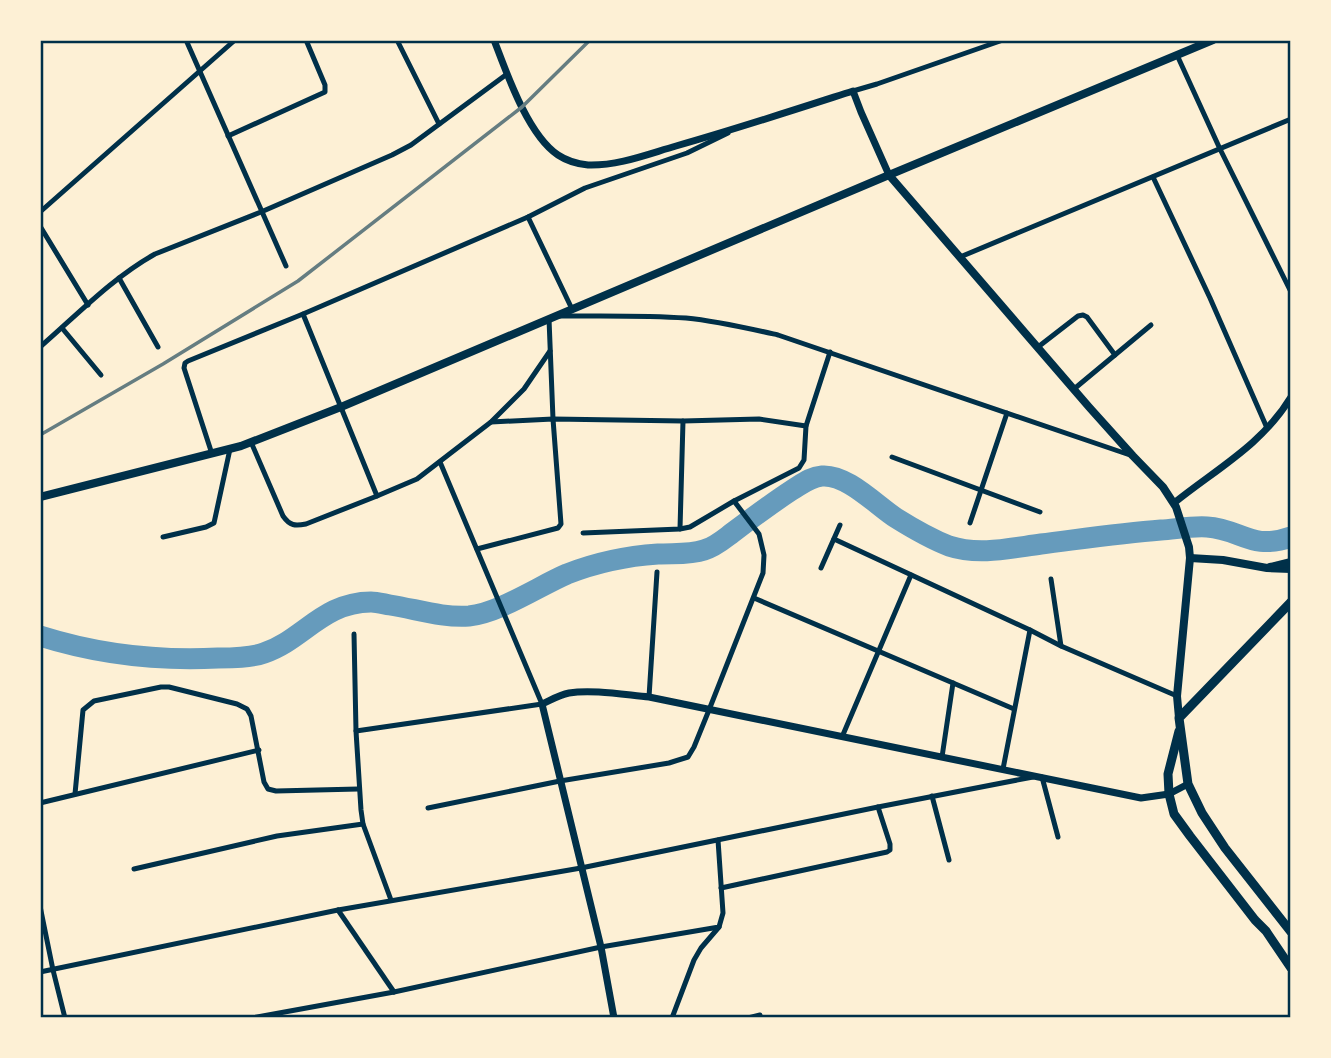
<svg xmlns="http://www.w3.org/2000/svg" width="1331" height="1058" font-family="Raleway,sans-serif">
<rect width="100%" height="100%" fill="#fdf0d5"/>
<g fill="none" stroke-linecap="round" stroke-linejoin="round">
<path stroke="#669bbc" stroke-width="21" d="M40,636C97,654 159,661 218,658C233,658 250,658 264,653C303,640 323,602 371,602C377,602 384,604 390,605C416,609 443,618 469,616C499,613 539,586 567,574C595,563 628,556 658,554C673,553 690,555 704,550C715,547 724,539 732,533C752,518 772,503 792,490C802,484 810,477 822,476C847,474 876,505 896,518C912,528 931,539 949,546C979,556 1011,548 1041,544C1081,539 1121,533 1161,530C1176,529 1192,526 1207,527C1241,529 1251,551 1291,537"/>
<g stroke="#003049" stroke-width="5">
<polyline points="186,40 286,266"/>
<polyline points="397,40 439,124"/>
<polyline points="1177,55 1220,149 1291,292"/>
<polyline points="853,91 877,84 1003,40"/>
<polyline points="228,136 325,92 325,85 306,40"/>
<polyline points="1153,177 1210,298 1267,428"/>
<polyline points="40,212 235,40"/>
<polyline points="528,217 572,309"/>
<polyline points="40,226 88,305"/>
<polyline points="960,257 1291,119"/>
<polyline points="119,278 158,347"/>
<polyline points="303,314 377,496"/>
<path d="M559,316C601,316 644,315 686,318C717,321 747,328 778,335L1130,455"/>
<polyline points="62,328 101,375"/>
<path d="M40,347C77,315 112,278 155,254L261,212L392,155L411,145L507,74"/>
<polyline points="1038,347 1078,316 1083,315 1087,317 1115,355"/>
<polyline points="1074,389 1151,325"/>
<polyline points="491,422 553,419 683,421 759,419 806,426"/>
<path d="M251,442L283,516C290,526 295,526 306,524L377,496L417,479L491,422L524,389L550,351"/>
<polyline points="212,454 184,368 185,363 188,361 303,314 528,217 585,188 687,153 728,133"/>
<polyline points="892,457 1040,512"/>
<polyline points="970,523 1007,413"/>
<polyline points="680,529 683,421"/>
<polyline points="583,533 680,529 690,527 734,501 799,468 804,460 806,426 830,352"/>
<polyline points="163,537 206,527 214,523 230,449"/>
<polyline points="834,539 1030,630 1061,646 1177,696"/>
<polyline points="477,549 558,528 561,524 553,419 549,319"/>
<polyline points="821,568 840,525"/>
<polyline points="1051,579 1061,646"/>
<polyline points="754,598 1014,709"/>
<polyline points="354,634 356,731 361,810 363,824 391,900"/>
<polyline points="649,697 657,572"/>
<polyline points="356,731 542,704 440,462"/>
<polyline points="842,737 911,575"/>
<polyline points="942,757 953,683"/>
<polyline points="1003,769 1030,630"/>
<polyline points="1042,777 1058,837"/>
<polyline points="75,794 83,710 94,701 161,687 169,687 237,704 247,709 251,716 264,782 268,789 276,791 358,789"/>
<polyline points="932,796 949,860"/>
<polyline points="40,803 259,750"/>
<polyline points="428,808 560,781 669,763 688,757 694,747 709,710 763,573 764,555 759,534 734,501"/>
<polyline points="134,869 277,836 363,824"/>
<polyline points="721,888 887,852 890,850 890,844 878,807"/>
<polyline points="40,906 53,970 65,1018"/>
<polyline points="338,910 394,992"/>
<polyline points="40,972 338,910 581,868 878,807 1033,777"/>
<polyline points="252,1018 394,992 601,947 719,927 723,913 718,840"/>
<polyline points="672,1018 694,960 701,948 719,927"/>
<polyline points="748,1018 760,1015"/>
</g>
<g stroke="#003049" stroke-width="7">
<path d="M494,40C507,74 528,135 558,155C567,161 578,164 588,165C618,166 648,154 676,146C736,129 794,110 853,91L861,112L889,175"/>
<path d="M1174,503C1216,469 1262,445 1291,397"/>
<path d="M614,1018L601,947L542,704C551,700 559,695 569,693C592,689 626,695 649,697L1141,798L1169,794L1188,784"/>
</g>
<g stroke="#003049" stroke-width="8">
<polyline points="889,175 1089,407 1133,456 1163,487 1176,507 1189,547 1190,558 1177,696 1179,718"/>
<polyline points="40,497 241,446 341,407 889,175 1213,40"/>
<polyline points="1190,558 1223,560 1267,568 1291,569"/>
<polyline points="1270,567 1291,562"/>
</g>
<g stroke="#003049" stroke-width="9">
<polyline points="1291,602 1179,718 1188,784 1202,813 1225,848 1291,932"/>
<polyline points="1179,731 1168,774 1169,794 1174,814 1190,836 1255,920 1266,931 1291,968"/>
</g>
<polyline stroke="#657d81" stroke-width="3.5" points="40,435 163,364 298,281 522,107 590,40"/>
</g>
<rect width="1331" height="1058" fill="none" stroke="#fdf0d5" stroke-width="84"/>
<rect x="42" y="42" width="1247" height="974" fill="none" stroke="#003049" stroke-width="2.5"/>
</svg>
